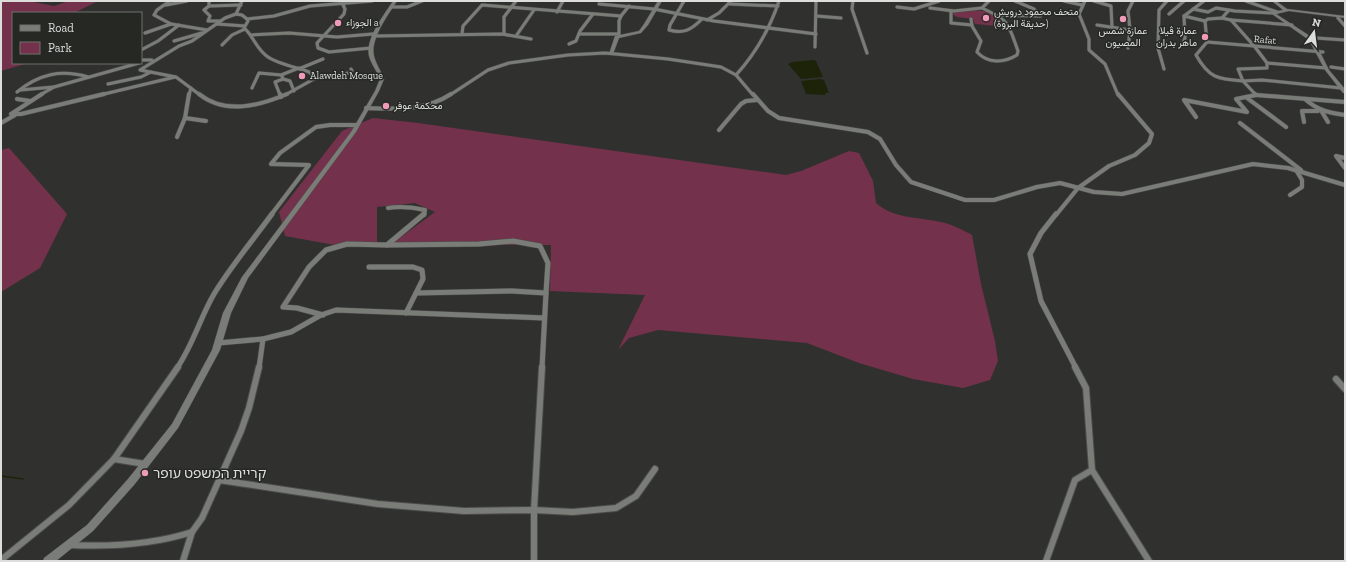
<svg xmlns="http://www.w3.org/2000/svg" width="1346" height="562" font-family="'Zilla Slab',Vazirmatn,'Noto Sans Hebrew',serif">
<rect width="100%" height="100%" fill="#30312e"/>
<g fill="#74314c">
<polygon points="1,1 28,1 54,6 69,1 98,1 74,13 13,13 13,63 28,63 1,71"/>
<polygon points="961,10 984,11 1001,17 1008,27 975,24 973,19 957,17 952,14"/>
<path d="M373,118L418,123L786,175L801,171L849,151L859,153L873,181L876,203C894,219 919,217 941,222C952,224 963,230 972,235L981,284L995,341L998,361L990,380L963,388L913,379L859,363L807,343L658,330L629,338L618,350L645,295L550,291L551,245H390L435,212L415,203L377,207V245H335L285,236L279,212L342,131Z"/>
<polygon points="9,148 67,214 40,268 1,292 1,150"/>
</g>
<g fill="#1d2309">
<polygon points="814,60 816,61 823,77 801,79 788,64 792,62"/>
<polygon points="820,79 824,80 829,93 825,93 826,95 806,94 801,81"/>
</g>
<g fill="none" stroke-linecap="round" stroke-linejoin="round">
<polyline stroke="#1d2309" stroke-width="1.5" points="1,476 23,479"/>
<g stroke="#4b4c49" stroke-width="4">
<g id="street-far3">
<polyline points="170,1 157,10 154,15 171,24 207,30"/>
<polyline points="209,1 209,6 204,10 210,16 208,21 220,21"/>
<path d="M684,1L670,25L669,30C684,34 691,30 702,19"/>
<polyline points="853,1 852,9 867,53"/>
<polyline points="1015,1 1034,9 1040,16"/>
<polyline points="1064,1 1082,5"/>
<polyline points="1085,1 1079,14 1089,39 1089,50 1105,64 1118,95"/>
<polyline points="1094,1 1111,6 1112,27"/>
<polyline points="1246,1 1277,12"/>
<polyline points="345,3 343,5 345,9 344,14 317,43 318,48 329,52 371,48"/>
<polyline points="599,4 654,9 714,21 816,34"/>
<polyline points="730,4 778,6"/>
<polyline points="166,5 187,1"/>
<polyline points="209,6 241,5"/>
<polyline points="391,7 407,7 422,1"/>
<polyline points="897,7 914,9 939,1"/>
<polyline points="930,8 954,11 982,8 989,1"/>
<polyline points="1193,9 1208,12 1216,8 1235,11 1273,13"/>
<polyline points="951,11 951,23 972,25"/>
<polyline points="557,12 563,1"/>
<polyline points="236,14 242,1"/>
<polyline points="1169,14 1184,1"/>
<polyline points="999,15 1040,16"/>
<polyline points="816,16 841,18"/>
<polyline points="1184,16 1205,21"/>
<path d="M1222,18L1231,20L1255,47L1267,63V68L1238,69L1243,81C1217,79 1209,78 1196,55L1207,42L1205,21L1208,19Z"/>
<polyline points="1222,18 1229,10"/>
<polyline points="1338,18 1345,26"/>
<path d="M247,19L248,21L244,28C253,35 256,49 268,57C276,63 298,68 309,72L314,76V79L285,95"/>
<polyline points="247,19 274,16 310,6 372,1"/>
<path d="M971,19L972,26L981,41L977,52C988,64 1004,63 1017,55L1018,51C1008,23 1010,21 982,8"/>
<polyline points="707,20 719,13 731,1"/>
<polyline points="1231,20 1292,25"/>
<polyline points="217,24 245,26"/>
<polyline points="1097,25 1143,32"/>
<polyline points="145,33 171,24"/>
<polyline points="462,34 463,26 482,5 621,16 629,6"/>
<polyline points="504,34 504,17 516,1"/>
<polyline points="579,34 619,34 619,21 621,16"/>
<polyline points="251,35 289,33 337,37 373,34"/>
<polyline points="375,36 502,34 531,39"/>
<polyline points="516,36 534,10"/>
<polyline points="1316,38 1345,40"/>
<polyline points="174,41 202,33"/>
<polyline points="1207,42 1323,52"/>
<polyline points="1183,43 1185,38 1184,16 1204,1"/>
<polyline points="569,44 576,41 580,31 593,14"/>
<polyline points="222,45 232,35 245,29"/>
<polyline points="815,47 816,1"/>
<polyline points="1128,48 1130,30 1128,11 1133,1"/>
<polyline points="141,50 158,41 179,25"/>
<polyline points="141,60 152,60"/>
<polyline points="1267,63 1326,68"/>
<polyline points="1331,67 1345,69"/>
<polyline points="301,68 323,59"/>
<polyline points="1164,69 1158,48 1159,10 1167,1"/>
<path d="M736,75C755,54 770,28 779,1"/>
<polyline points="282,76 283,79 290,81 294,91"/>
<polyline points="314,79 349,73 352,71 351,69"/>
<polyline points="1243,81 1262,80 1341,88"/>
<polyline points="1243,81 1256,95"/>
<polyline points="108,84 141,77 151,72"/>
<polyline points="252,88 259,73 281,75 299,68"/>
<polyline points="20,90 54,87"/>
<path d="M17,92C39,74 61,69 88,77"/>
<polyline points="40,95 54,87 139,63"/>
<polyline points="100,95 175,77"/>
<polyline points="189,95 191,88"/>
<polyline points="200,95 176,77 140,70 179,46 192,41 225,18 236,14 242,15 247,19"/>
<polyline points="280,95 275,82 283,79"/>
<polyline points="450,95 488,70 509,63 568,55 605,53 668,59 721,67 736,75 753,95"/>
</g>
</g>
<g stroke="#4b4c49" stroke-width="5">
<g id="street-far2">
<polyline points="42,94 11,114 21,114 104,94"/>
<path d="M199,94C225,115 259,106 287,94"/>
<polyline points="280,94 281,97"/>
<polyline points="753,94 768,111 779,118 868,132 880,139 896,165 911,182 965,200 994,200 1037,187 1060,183 1094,192 1122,194 1253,164 1288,168 1345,185"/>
<polyline points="1256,95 1345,102"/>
<polyline points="1247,98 1286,127"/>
<polyline points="17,99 30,101"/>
<path d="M1305,99C1317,110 1329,113 1345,115"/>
<path d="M366,108C395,109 426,111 451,94"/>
<polyline points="1322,112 1328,122"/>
<polyline points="1196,117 1184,100 1247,112 1236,99 1256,95 1255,94"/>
<polyline points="185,118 206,121"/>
<polyline points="1304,122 1302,111 1318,111"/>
<polyline points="1,123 15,115"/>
<polyline points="1240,123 1301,170"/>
<polyline points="719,130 741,104 746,101 757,100"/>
<polyline points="177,137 185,118 189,94"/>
<polyline points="1345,158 1336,156 1345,168"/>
<polyline points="1290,195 1302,187 1302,180 1296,170"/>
<path d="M388,208C401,206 412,207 425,210L424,215"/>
<polyline points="271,215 309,165 271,164 280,153 316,127 330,125 357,125"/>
<polyline points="1056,215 1078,188 1109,166 1135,155 1149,143 1152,134 1118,94"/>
</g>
</g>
<g stroke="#4b4c49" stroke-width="6">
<g id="street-far1">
<polyline points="1056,214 1041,233 1030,254 1041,301 1076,368"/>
<polyline points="387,245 479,244 513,241 540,246 548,263 546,293"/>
<polyline points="369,267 413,267 422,270 423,279 406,313"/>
<polyline points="416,293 512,291 546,293 542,368"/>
<polyline points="323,315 297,308 283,307 309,267 326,250 347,244 387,245 424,214"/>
<polyline points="218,343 263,339"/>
<path d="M177,368C193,345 200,318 214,294C231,266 253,240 272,214"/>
<polyline points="259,368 263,339 291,332 321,315 336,310 544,318"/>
</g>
</g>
<g stroke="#4b4c49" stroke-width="8">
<g id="street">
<polyline points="1336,379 1345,389"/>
<polyline points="114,459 145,464"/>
<polyline points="1092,470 1149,561"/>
<polyline points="219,480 378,504 464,511 534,510 573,512 616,508 636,496 655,469"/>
<path d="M69,545C111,547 152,545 192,532"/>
<polyline points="1,560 69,505 114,459 178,367"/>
<polyline points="183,561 192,532 202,518 241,431 249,408 259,367"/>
<polyline points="534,561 534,510 542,367"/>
<polyline points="1046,561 1075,480 1092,470 1086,388 1075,367"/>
</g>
</g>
<g stroke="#4b4c49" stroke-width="1">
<g id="secondary">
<path d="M393,1H397C388,15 370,39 374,56C376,64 381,71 384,79L379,91L356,132L248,278L231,313L220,350L178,428L134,485L93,531L56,561H43L44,558L87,525L128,479L172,424L212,350L223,313L242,277L351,132L375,91L380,79C377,71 371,64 369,56C365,39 384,15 393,1Z"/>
<polygon points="658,1 662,1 648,25 641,33 619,38 613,54 609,55 609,54 615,36 639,31 644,24"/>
<polygon points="1272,1 1276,1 1287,9 1345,16 1345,18 1289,11 1276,14 1313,38 1329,70 1345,89 1345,93 1343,93 1325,70 1309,40 1272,14 1272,12 1283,10"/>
</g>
</g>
<use href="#street-far3" stroke="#7a7c77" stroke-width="3"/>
<use href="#street-far2" stroke="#7a7c77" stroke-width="4"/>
<use href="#street-far1" stroke="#7a7c77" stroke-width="5"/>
<use href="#street" stroke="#7a7c77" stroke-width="6"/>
<use href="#secondary" fill="#7a7c77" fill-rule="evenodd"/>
</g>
<g fill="#ef9ab8" stroke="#262824" stroke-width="1.5">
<circle cx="986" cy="18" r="4"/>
<circle cx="1123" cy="19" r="4"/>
<circle cx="338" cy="23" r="4"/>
<circle cx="1205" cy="37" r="4"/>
<circle cx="302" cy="76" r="4"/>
<circle cx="386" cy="106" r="4"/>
<circle cx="145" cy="473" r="4"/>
</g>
<g text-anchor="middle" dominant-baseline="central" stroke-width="3" stroke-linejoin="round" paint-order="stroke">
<g font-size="10" fill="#dddedb" stroke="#262824" text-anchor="start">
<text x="994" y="12">متحف محمود درويش<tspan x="994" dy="12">(حديقة البروة)</tspan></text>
<text x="346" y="23">الجوزاء a</text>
<text x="1123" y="31" text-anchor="middle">عمارة شمس<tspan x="1123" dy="12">المصيون</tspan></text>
<text x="1197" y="31" text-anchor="end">عمارة ڤيلا<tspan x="1197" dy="12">ماهر بدران</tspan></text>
<text x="310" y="76">Alawdeh Mosque</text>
<text x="394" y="106">محكمة عوفر</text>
</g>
<g font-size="10" fill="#dddedb" stroke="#262824">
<text transform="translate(1265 40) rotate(5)">Rafat</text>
</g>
<g font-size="14" fill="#dddedb" stroke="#262824" text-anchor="start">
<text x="153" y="473">קריית המשפט עופר</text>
</g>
</g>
<rect width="1346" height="562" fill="none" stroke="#dddedb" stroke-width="4"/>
<rect x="12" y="12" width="130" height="52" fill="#262824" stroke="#6f716d"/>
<rect x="20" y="25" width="20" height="6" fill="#7a7c77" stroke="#6f716d"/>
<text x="48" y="32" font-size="12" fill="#dddedb">Road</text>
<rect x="20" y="42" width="20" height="12" fill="#74314c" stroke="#6f716d"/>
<text x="48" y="52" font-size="12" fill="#dddedb">Park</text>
<g transform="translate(1314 32) rotate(14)" stroke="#262824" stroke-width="3" paint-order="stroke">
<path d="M0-3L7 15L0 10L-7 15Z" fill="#dddedb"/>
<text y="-6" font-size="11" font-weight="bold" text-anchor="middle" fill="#dddedb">N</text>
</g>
</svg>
